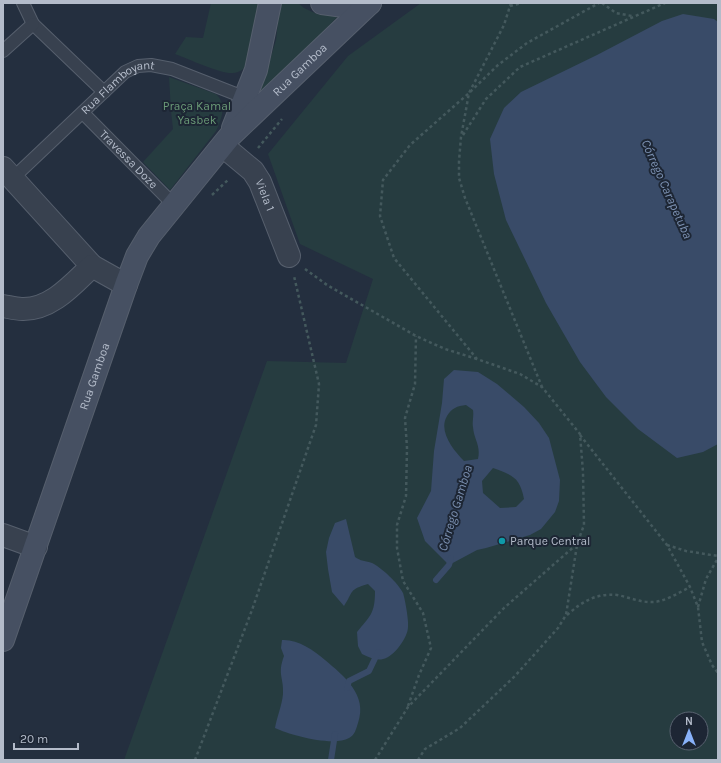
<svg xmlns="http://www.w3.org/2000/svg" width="721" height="763" font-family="Karla,sans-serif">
<rect width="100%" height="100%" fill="#242f3f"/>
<g fill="#263c40" fill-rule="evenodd">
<path d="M211,3H259L247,66C243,69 239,73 233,73C220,74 189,59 175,54L186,37L203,38Z"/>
<polygon points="280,3 298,3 304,8 317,14 328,15 342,12 258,99 276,40"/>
<path d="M421,3H718V760H124L267,361L346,363L373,279L300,244L268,154L348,56ZM677,719H701V743H677Z"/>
<path d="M169,77L216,94C227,104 222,119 216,131L170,190L143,162L173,129L171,111Z"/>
</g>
<g fill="#394b68" fill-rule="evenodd">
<polygon points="683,14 714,19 718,22 718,444 703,452 677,458 638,429 606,397 580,362 546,303 506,220 494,174 490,139 504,108 521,92 597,55 662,21"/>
<path d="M454,370L478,372L497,384L524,407L539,423L549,438L560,480L559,501L555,512L541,529L530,535L486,548L477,550L449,565L425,541L417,518L431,491L434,451L442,403L444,379ZM466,405L473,410C474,416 472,422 473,427C474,440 481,445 478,459L464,461C453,450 438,431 447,416C452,408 457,406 466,405ZM493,468C512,475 520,477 524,499L516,507L500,508L483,493L482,481Z"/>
<path d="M346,519L355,557C360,561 366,561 372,563C382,568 398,583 403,593C405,599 409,621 408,627C408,637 394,657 383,659C376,661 369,657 362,654L358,646L357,632C370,616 375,614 375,591L368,584C348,590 354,591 344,606L332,592L328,569L326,552L329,538L335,523Z"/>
<path d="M282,640C297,639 314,650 325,660C344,676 368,695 358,723C356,729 355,735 349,738C333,747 290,735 275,728C277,717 282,705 283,694C284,677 277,675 284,656L281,648Z"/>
</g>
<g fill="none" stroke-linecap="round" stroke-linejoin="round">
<g stroke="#394b68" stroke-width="6">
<polyline points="436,580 449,565 451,558"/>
<polyline points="347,688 349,681 369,671 378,652"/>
<polyline points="331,760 335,734"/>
</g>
<g stroke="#565f6d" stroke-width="14">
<g id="service">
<polyline points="23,3 33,24 104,92"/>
<polyline points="3,51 33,24"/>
<path id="s1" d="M83,113L174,205"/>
<path id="s2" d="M12,179L125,72L138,66L151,65L172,69L246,98"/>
</g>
</g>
<g stroke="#565f6d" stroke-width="24">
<g id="minor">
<path id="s3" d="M223,146L253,171L260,182L289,256"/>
<polyline points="3,168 92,266"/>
<path d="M3,306C9,307 16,309 22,309C51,310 73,284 92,266L126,285"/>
<polyline points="3,535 36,547"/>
</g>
</g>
<g stroke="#565f6d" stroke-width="24">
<g id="secondary">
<polyline points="322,3 344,6 370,3"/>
<polyline points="233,128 256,70 270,3"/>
<path id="s4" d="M3,640L126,285L137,256L149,236L230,136L370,3"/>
</g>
</g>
<g stroke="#44595d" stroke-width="2.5" stroke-dasharray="3 3" stroke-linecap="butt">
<polyline points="511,3 504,25 469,93 461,137 459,161 459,178 465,198 542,387"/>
<polyline points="602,3 616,13 632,16"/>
<polyline points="510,6 522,3"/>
<polyline points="463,135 486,99 520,67 665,3"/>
<polyline points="258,148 282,119"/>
<polyline points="212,195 229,179"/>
<polyline points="305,269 327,285 416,336 445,349 477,359"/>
<polyline points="580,435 667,545 690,587 698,607 702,642 712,665 718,673"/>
<polyline points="667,545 686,551 718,556"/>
<polyline points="698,607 706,579 718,558"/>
<path d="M567,615C582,602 595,593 617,595C628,597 639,602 650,602C663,603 678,593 690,587"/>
<polyline points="408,706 419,675 431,648 423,613 403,581 397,548 397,525 406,496 407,448 405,418 415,384 416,336"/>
<polyline points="195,760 252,610 316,425 319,384 294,276"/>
<polyline points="375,760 408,707 504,608 577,544 584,525 583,472 580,434 542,387 520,374 477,359 394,258 380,216 383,180 410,145 469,93 498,65 527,43 599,3"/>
<polyline points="418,760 425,749 460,728 515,676 558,628 566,615 577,545"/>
</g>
<use href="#service" stroke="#38414f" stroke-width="12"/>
<use href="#minor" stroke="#38414f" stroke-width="22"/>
<use href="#secondary" stroke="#465062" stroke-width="22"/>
</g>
<circle fill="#0f9aa8" stroke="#1d2634" stroke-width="1.5" cx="502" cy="541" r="4"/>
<g text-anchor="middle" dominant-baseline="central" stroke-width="4" stroke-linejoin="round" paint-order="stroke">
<g font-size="12" fill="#b4bcca" stroke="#1d2634">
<text stroke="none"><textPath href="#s4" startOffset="655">Rua Gamboa</textPath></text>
<text stroke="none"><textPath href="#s2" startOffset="142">Rua Flamboyant</textPath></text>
<text stroke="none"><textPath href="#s1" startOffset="65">Travessa Doze</textPath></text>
<text stroke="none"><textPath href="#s3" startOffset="66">Viela 1</textPath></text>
<text stroke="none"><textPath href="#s4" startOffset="279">Rua Gamboa</textPath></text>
</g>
<g font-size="12" fill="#6b9b77" stroke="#1d2634">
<text x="197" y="106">Praça Kamal<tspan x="197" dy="14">Yasbek</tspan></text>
</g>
<g font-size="12" fill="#b4bcca" stroke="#1d2634" text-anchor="start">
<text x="510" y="541">Parque Central</text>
</g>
<g font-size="13" font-style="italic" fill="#7c91b2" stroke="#1d2634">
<text transform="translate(667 189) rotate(66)">Córrego Carapetuba</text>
<text transform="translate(455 508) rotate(-73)">Córrego Gamboa</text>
</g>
</g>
<rect width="721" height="763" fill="none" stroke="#b4bcca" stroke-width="8"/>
<g transform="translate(689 731)"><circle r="19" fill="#1d2634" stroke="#596270"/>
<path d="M0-3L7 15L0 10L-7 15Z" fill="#89b2f9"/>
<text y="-6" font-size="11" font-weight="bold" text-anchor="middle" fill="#b4bcca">N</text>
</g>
<path d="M14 743v6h64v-6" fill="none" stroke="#b4bcca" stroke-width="2"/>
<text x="20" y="743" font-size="12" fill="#b4bcca" stroke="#1d2634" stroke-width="3" paint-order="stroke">20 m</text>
</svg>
